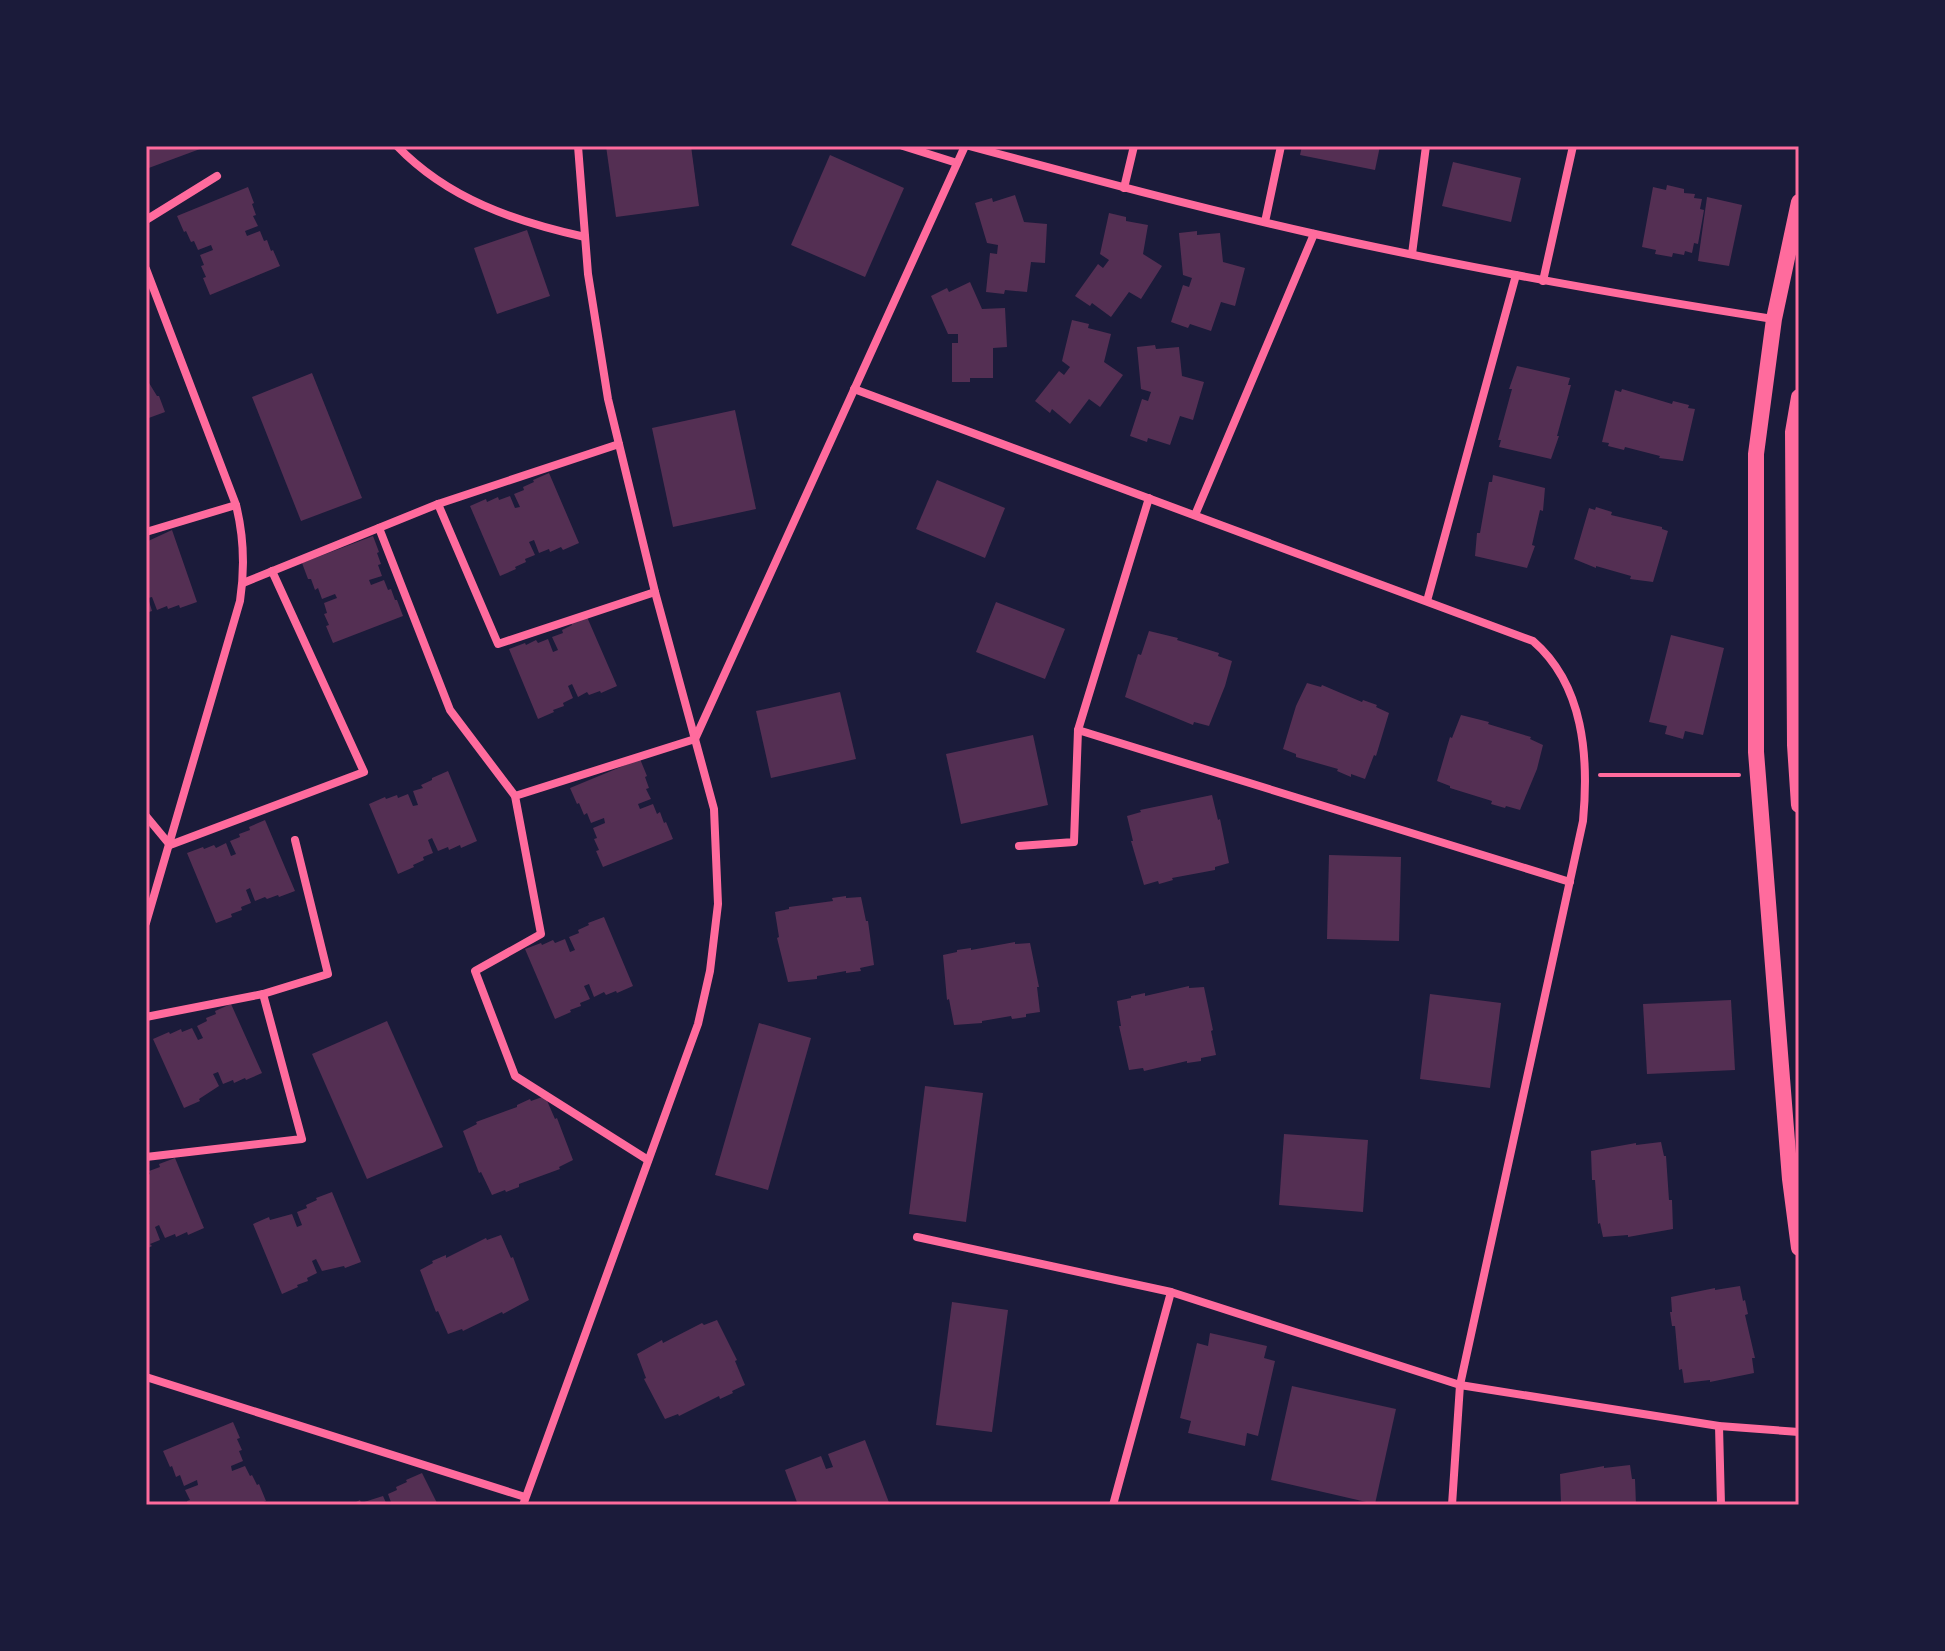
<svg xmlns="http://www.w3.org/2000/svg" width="1945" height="1651" font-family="'Golos Text',sans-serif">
<rect width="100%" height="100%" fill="#1b1b3a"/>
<g fill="#542f53">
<polygon points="146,146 198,146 200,149 146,169"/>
<polygon points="606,146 691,146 699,206 616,217"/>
<polygon points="1302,146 1380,146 1375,170 1300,155"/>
<polygon points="830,155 904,188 865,277 791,245"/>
<polygon points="1453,162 1521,178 1511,222 1442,206"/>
<polygon points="1667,185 1684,189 1684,193 1695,194 1694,198 1702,199 1700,209 1704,210 1698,244 1694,243 1692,253 1685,251 1684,255 1673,253 1672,257 1655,254 1656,250 1642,247 1653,187 1666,190"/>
<polygon points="248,187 254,203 252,204 256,215 253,216 258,226 245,231 247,236 260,231 264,241 267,240 271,251 273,250 280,266 210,295 203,278 206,277 201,266 204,265 200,255 213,250 211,245 198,250 194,241 191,242 186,231 184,232 177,216"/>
<polygon points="1015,195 1024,222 1047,224 1045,263 1031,262 1027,292 1005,290 1004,294 986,292 990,253 997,254 998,245 987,243 975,203 992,198 993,202"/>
<polygon points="1707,197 1742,205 1729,266 1698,261"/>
<polygon points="1109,213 1126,217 1126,221 1148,225 1143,254 1162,266 1141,299 1129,292 1111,317 1092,303 1090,306 1075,296 1098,264 1103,268 1109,260 1100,254"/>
<polygon points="527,230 550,296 497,314 474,248"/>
<polygon points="1197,231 1197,235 1220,233 1223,262 1245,268 1235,306 1221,302 1211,331 1190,324 1188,328 1171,322 1183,285 1189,287 1192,278 1183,275 1179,233"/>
<polygon points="970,282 982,309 1005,308 1007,347 993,348 993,378 970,378 970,382 952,382 952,343 958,343 958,334 948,334 931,296 947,288 949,292"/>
<polygon points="1072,320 1089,324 1088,328 1111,334 1104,362 1123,375 1100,407 1089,399 1070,424 1052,409 1050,413 1035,401 1059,371 1064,375 1070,367 1062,361"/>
<polygon points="1155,345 1156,349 1179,347 1182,376 1204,382 1193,420 1180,416 1170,445 1148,438 1147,442 1130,436 1142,399 1148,401 1151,392 1141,389 1137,347"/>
<polygon points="1517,366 1570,378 1568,385 1571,385 1557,436 1559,436 1551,459 1499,447 1501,440 1498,440 1512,389 1509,389"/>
<polygon points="312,373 362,498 301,521 252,397"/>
<polygon points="146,378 157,396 159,396 165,412 146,419"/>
<polygon points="1622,389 1672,404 1673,401 1689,405 1688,408 1695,409 1683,461 1659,458 1660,456 1625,447 1624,450 1608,446 1609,443 1602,442 1615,390 1621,392"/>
<polygon points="735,410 756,509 673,527 652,428"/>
<polygon points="549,473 579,543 563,550 561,547 550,552 549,549 539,553 534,540 529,542 535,555 525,559 526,562 515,567 516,569 500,576 470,506 486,499 487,502 498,497 499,500 510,496 515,508 520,507 514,494 524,490 523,487 534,482 533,480"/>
<polygon points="1493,475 1545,488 1543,511 1540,510 1532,545 1535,546 1527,568 1475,556 1477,533 1480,533 1489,482 1492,482"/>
<polygon points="937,480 1005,508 985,558 916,529"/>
<polygon points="1596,507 1612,512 1611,515 1662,527 1662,529 1668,531 1653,582 1630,579 1631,576 1596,566 1596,568 1574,559 1589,508 1595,510"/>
<polygon points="172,530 197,602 180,608 179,605 168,609 167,606 157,610 152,597 148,598 152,611 146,613 146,542"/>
<polygon points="373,536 379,552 377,553 381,564 378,565 382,576 369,580 371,585 384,580 388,590 391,589 395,600 397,600 403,616 333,643 326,626 329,625 324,614 327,613 324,603 337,598 335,594 322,599 318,588 315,590 311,579 308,579 302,563"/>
<polygon points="996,602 1065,629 1045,679 976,652"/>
<polygon points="587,617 617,686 601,693 600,691 589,695 587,692 578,697 572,684 568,686 573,698 563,703 564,706 553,710 554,712 538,719 509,649 525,643 526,645 536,640 538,643 548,639 553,652 558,650 552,637 563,633 562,630 572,625 571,623"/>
<polygon points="1149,631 1178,638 1177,640 1219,653 1218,656 1232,661 1225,686 1209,726 1194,722 1193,725 1125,697 1138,654 1141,655"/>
<polygon points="1671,635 1724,648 1703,735 1685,731 1683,739 1665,734 1667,726 1649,722"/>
<polygon points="1307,683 1321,687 1322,685 1362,702 1363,700 1377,705 1376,707 1389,713 1376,756 1374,755 1365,779 1351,774 1351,777 1337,771 1338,769 1296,757 1296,754 1283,749 1296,706"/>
<polygon points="840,692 856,759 771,778 756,711"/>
<polygon points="1461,715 1489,722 1488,724 1531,737 1530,739 1543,745 1537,769 1520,810 1506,806 1505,808 1491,804 1492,801 1450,788 1450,786 1437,781 1450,737 1452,738"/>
<polygon points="1033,735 1048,805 961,824 946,754"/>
<polygon points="640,759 647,776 645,777 649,788 646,789 651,799 638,804 640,809 653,804 657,814 660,812 664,823 666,822 673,839 603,867 596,851 599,850 594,839 597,838 593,828 605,823 604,818 591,823 587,813 584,815 579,803 577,804 570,788"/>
<polygon points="448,771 477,841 461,848 460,845 449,850 448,847 438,851 432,838 428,840 433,853 423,857 424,860 413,865 414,867 398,874 369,804 385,797 386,799 397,795 398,798 408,794 413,806 418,805 413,791 423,788 421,785 432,780 432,778"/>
<polygon points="1212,795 1218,820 1220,819 1229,863 1215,867 1215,870 1172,878 1173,880 1159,884 1158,881 1144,885 1131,841 1133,841 1127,816 1141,812 1140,810"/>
<polygon points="265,820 295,891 279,897 278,895 267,899 265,897 255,901 250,888 246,890 251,903 241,907 242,910 231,914 232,917 216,923 187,853 203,847 204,849 214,845 216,848 226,843 231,856 236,854 230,841 240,837 239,834 250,830 249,827"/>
<polygon points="1329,855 1401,857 1399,941 1327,939"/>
<polygon points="846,896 846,898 861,897 866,921 868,921 874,965 860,968 861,971 846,973 846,971 817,976 817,979 788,982 777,938 779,937 775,912 789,909 789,907 833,901 832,898"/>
<polygon points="604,917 633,986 617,993 616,991 606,995 604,992 594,997 589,984 584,986 590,999 580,1003 581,1006 570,1010 571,1012 555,1019 525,949 541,943 542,945 553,940 555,943 565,939 570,952 575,950 569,937 579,933 578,930 589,925 588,923"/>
<polygon points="1015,942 1015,944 1030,943 1039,987 1037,987 1040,1012 1026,1014 1026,1017 1012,1019 1011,1016 982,1021 982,1023 954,1025 949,999 947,1000 943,955 957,952 957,950 971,948 971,950"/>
<polygon points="1189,986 1189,988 1204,987 1213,1030 1211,1031 1216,1055 1201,1058 1201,1061 1187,1063 1187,1061 1144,1071 1143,1068 1129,1070 1119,1026 1121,1026 1117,1001 1131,998 1131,996 1145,993 1145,996"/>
<polygon points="1430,994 1501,1003 1490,1088 1420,1079"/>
<polygon points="1731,1000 1735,1070 1647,1074 1643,1004"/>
<polygon points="231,1004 262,1073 246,1080 245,1078 234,1083 233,1080 223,1084 218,1072 213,1074 219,1086 199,1099 200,1101 184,1108 153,1039 169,1032 170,1034 181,1029 182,1032 192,1028 198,1040 203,1038 197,1026 207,1021 206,1018 216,1014 215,1011"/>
<polygon points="387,1021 443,1147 367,1179 312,1054"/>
<polygon points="759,1023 811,1038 768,1190 715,1175"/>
<polygon points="925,1086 983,1093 966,1222 909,1214"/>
<polygon points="545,1096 555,1119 557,1118 573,1160 559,1167 560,1169 519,1184 519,1187 506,1192 505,1190 492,1195 481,1172 479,1173 463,1131 477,1124 476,1122 517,1107 517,1105 530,1099 531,1101"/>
<polygon points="1284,1134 1368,1140 1363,1212 1279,1205"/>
<polygon points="1661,1142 1664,1156 1666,1156 1669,1200 1672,1200 1673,1229 1628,1237 1628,1235 1603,1237 1600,1223 1598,1224 1595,1180 1592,1180 1591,1151 1636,1143 1636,1145"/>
<polygon points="175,1158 204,1228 188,1235 187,1232 176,1237 175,1234 165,1238 159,1225 155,1227 160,1240 150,1244 152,1246 146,1249 146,1176 150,1174 149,1171 160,1167 159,1164"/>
<polygon points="332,1192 361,1262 345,1268 344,1266 322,1271 316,1259 312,1261 317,1273 307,1278 308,1281 297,1285 298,1287 282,1294 253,1224 269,1217 270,1220 292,1214 297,1227 302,1225 297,1212 307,1208 306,1205 317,1200 316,1198"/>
<polygon points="501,1235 511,1258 513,1257 529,1300 503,1314 502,1312 463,1331 462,1329 448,1334 438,1311 436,1312 420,1270 433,1263 432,1261 446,1255 446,1258 486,1238 487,1240"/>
<polygon points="1740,1286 1743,1301 1745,1300 1748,1314 1745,1315 1755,1358 1752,1358 1754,1373 1710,1382 1710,1380 1684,1383 1682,1369 1679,1370 1675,1326 1672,1326 1670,1312 1672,1312 1671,1297 1715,1288 1715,1290"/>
<polygon points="952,1302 1008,1310 992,1432 936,1425"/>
<polygon points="717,1320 737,1360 735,1361 745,1385 732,1391 733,1393 720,1399 719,1396 679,1416 678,1414 665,1419 644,1379 646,1378 637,1354 662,1340 663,1343 702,1323 704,1325"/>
<polygon points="1210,1333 1267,1346 1264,1358 1275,1361 1258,1436 1247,1433 1245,1446 1188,1433 1191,1421 1180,1418 1197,1343 1208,1346"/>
<polygon points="1292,1386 1396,1409 1375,1504 1271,1480"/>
<polygon points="233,1422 240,1438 237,1439 242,1450 239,1451 243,1461 231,1466 232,1471 245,1466 250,1476 252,1475 257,1485 259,1484 266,1501 256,1505 188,1505 187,1501 190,1500 185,1490 198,1485 197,1480 184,1486 180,1475 176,1477 172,1466 170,1467 163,1451"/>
<polygon points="865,1440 890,1505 798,1505 785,1470 821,1456 826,1469 833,1467 828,1454"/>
<polygon points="1630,1465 1632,1479 1635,1479 1636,1505 1564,1505 1561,1503 1560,1474 1604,1466 1604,1468"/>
<polygon points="422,1473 438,1505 392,1505 388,1494 397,1490 396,1487 407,1482 406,1480"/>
<polygon points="383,1496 387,1505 350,1505 360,1500 361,1503"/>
</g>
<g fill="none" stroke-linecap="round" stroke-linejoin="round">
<polyline stroke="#ff6b9d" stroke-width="4" points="1600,775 1739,775"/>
<polyline stroke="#ff6b9d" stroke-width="5" points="597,1505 600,1505"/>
<g stroke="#ff6b9d" stroke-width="8">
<path d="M397,146C448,199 514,221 585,237"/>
<polyline points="903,146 957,163"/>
<path d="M969,146C1084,177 1199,208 1315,234C1467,268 1620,295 1773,319"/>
<polyline points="1124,188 1134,146"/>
<polyline points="146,220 217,176"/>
<polyline points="1265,222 1281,146"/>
<polyline points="1412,254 1426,146"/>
<path d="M146,269L236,505C244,537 245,568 240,601L146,923"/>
<polyline points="1543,281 1573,146"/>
<path d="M854,389L1533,641C1584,685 1589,757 1583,821L1460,1385L1452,1505"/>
<polyline points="438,504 498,644 655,592"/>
<polyline points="1195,515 1314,234"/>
<polyline points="379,528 450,710 515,796 541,934 475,971 515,1076 648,1160"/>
<polyline points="146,532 236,505"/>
<polyline points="243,583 438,504 619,444"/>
<polyline points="1427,601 1516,275"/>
<polyline points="1078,730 1570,882"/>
<polyline points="515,796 695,739 965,146"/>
<polyline points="146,816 170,845 364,772 272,571"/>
<polyline points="1019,846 1074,842 1078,730 1149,498"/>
<polyline points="263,994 328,974 295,840"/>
<polyline points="146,1017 263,994 302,1139 146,1157"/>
<polyline points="917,1237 1171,1292 1460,1385 1719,1426 1799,1432"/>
<polyline points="146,1377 525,1497"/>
<polyline points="1719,1426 1721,1505"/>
<polyline points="523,1505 698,1024 710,971 718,904 714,809 655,592 608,399 588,274 578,146"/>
<polyline points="1113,1505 1171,1292"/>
</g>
<g stroke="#ff6b9d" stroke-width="16">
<polyline points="1799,202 1774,319 1756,454 1756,752 1790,1179 1799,1248"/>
<polyline points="1799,397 1793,432 1795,745 1799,805"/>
</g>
</g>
<rect width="1945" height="1651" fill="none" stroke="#1b1b3a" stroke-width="296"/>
<rect x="148" y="148" width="1649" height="1355" fill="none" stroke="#ff6b9d" stroke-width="3"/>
</svg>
